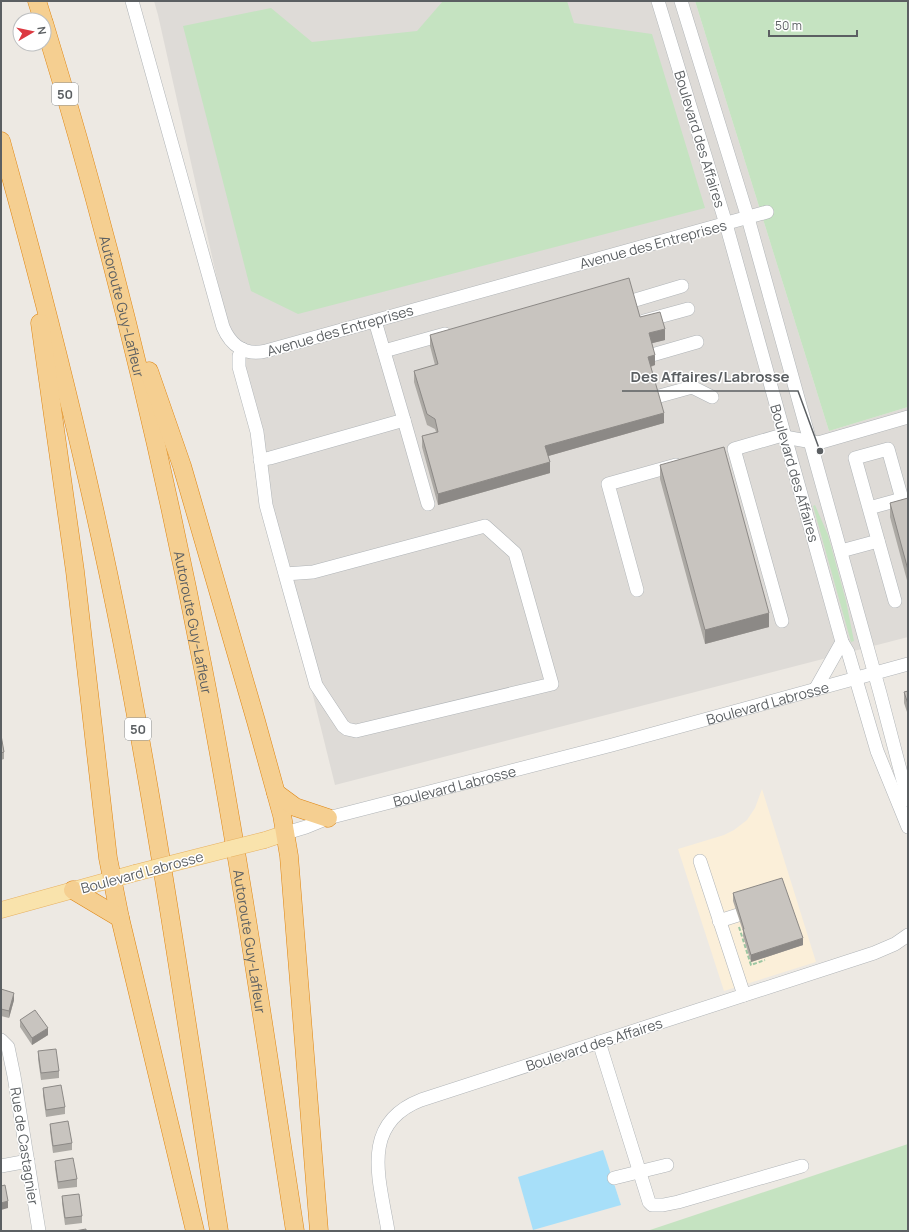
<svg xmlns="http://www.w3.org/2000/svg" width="909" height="1232" font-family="Manrope,sans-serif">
<rect width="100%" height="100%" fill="#ede9e3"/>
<polygon fill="#fbefd9" points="762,789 816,962 724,991 678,849 724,835 734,830 747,820 755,808"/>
<polygon fill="#dedbd7" points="154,1 695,1 829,431 908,407 908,637 335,785 283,574 158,15"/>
<g fill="#c5e3c1">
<polygon points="443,1 567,1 574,23 652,34 705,208 298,314 251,291 183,26 271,8 312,42 417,31"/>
<polygon points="695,1 908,1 908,407 829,431"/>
<polygon points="815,505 828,535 846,601 854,641 851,642 813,506"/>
<polygon points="908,1144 908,1231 647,1231"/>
</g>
<polygon fill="#a7dff9" points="603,1150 621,1205 533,1230 518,1177"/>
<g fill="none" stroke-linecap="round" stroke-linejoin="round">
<g stroke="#b0b4b7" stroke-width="14">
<g id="minor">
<path d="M132,1L223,327C231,346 246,356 266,351L767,212"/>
<polyline points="658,1 726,224 842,642 848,652 877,751 908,827"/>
<polyline points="681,1 748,218 880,693 908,800"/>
<polyline points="632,301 682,286"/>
<polyline points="644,321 688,309"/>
<polyline points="242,349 239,356 239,367 257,432 266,505 285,574 313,572 485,526 515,553 552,684 356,731 347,729 343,726 316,685 285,574"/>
<polyline points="384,351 445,334"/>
<polyline points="652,355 697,342"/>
<polyline points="656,397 692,387 712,397"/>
<polyline points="404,420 428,504"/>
<polyline points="260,460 270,458 404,420 375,321"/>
<polyline points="869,508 902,499 888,449 855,458 895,601"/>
<polyline points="841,551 878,541"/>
<polyline points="637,590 608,484 676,465"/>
<polyline points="782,621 734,449 779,436 818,443 908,417"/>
<polyline points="815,690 842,642"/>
<path id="s1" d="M286,833L306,827L328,818L612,745L908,664"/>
<polyline points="700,861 744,995"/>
<polyline points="719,921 738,915"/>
<polyline points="1,1040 8,1047 14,1076 39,1231"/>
<polyline points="599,1042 649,1202 652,1205 663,1205 678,1202 802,1166"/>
<polyline points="1,1166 28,1161"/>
<polyline points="614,1178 667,1165"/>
<path d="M388,1231C380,1181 359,1124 421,1100L874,953L895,944L908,935"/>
</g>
</g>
<g stroke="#e7b162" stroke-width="17">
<g id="major">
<polyline points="265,840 286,833"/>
<polyline points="170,864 229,849"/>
<polyline points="1,910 135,873"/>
</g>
</g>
<g stroke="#df8510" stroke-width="19">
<g id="highway">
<polyline points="37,1 43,20"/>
<path id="s2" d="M44,23C109,235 161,450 203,668C239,854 266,1043 295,1231"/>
<path d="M1,141C47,306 89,473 122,641C160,837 188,1034 219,1231"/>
<polyline points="40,323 75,571 108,858 120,918 195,1231"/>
<polyline points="149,371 182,466 256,721 282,815 289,856 319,1231"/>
<polyline points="276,793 295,807 328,818"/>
<polyline points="73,890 120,918"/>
</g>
</g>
<polyline stroke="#9cc6a2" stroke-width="2" stroke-dasharray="4 2" stroke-linecap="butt" points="739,927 751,965 765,960"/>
<use href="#minor" stroke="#fff" stroke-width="13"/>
<use href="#major" stroke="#f9e3ac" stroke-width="16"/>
<use href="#highway" stroke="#f5cf91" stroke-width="18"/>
<g stroke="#e7b162" stroke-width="17" stroke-linecap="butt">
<g id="major-bridge">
<polyline points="229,849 265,840"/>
<polyline points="135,873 170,864"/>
</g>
</g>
<use href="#major-bridge" stroke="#f9e3ac" stroke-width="16"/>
</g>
<g fill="#aca9a4">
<polygon points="640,317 665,340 652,343 655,365 651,367 664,423 548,456 550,473 438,505 422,447 422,436 436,432 435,429 427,425 414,382 414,371 435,365 430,346 430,335"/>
<polygon points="660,465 769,627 705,644 660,479"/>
<polygon points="908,498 908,584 890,517 890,503"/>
<polygon points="908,691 908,715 904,703 904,692"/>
<polygon points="1,735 4,752 4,759 1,760"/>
<polygon points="733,893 803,945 751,962 743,936 743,931 733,901"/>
<polygon points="1,989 14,1000 9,1018 1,1016"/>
<polygon points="20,1020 48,1035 32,1045 20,1027"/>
<polygon points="38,1051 59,1071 59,1078 41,1080 38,1059"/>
<polygon points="43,1088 65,1107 65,1114 46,1117 43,1095"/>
<polygon points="50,1124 72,1143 72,1150 53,1153 50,1131"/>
<polygon points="55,1161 77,1179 77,1187 58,1189 55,1168"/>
<polygon points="62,1196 82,1216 82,1223 65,1225 62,1203"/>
</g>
<g fill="#8c8986">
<polygon points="665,329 665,340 649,344 649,333"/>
<polygon points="655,355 655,365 648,367 648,357"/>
<polygon points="664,413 664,423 545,457 545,446"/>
<polygon points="550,462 550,473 438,505 438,494"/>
<polygon points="769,613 769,627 705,644 705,630"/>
<polygon points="2,771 2,778 1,781 1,774"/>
<polygon points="803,938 803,945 751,962 751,955"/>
<polygon points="14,993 14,1000 9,1018 9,1011"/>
<polygon points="48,1028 48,1035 32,1045 32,1038"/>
<polygon points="8,1201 8,1208 1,1210 1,1203"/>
</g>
<g fill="#c8c4bf" stroke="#8c8986">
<polygon points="629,278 640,317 660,312 665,329 649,333 655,355 648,357 664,413 545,446 550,462 438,494 422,436 438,432 435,419 427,414 414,371 438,364 430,335"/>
<polygon points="724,447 769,613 705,630 660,465"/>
<polygon points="908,498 908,570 890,503"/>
<polygon points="908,691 908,704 904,692"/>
<polygon points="1,735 4,752 1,753"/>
<polygon points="782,878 803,938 751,955 743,929 744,929 733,893"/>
<polygon points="1,989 14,993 9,1011 1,1009"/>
<polygon points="35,1010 48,1028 32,1038 20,1020"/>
<polygon points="56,1049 59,1071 41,1073 38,1051"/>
<polygon points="61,1085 65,1107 46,1110 43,1088"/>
<polygon points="68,1121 72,1143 53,1146 50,1124"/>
<polygon points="73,1158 77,1179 58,1182 55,1161"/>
<polygon points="5,1185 8,1201 1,1203 1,1186"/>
<polygon points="79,1194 82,1216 65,1218 62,1196"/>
<polygon points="86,1229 86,1231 75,1231"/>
</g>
<g text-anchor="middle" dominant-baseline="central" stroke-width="3" stroke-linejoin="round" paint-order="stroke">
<g fill="#fff" stroke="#8c8f91" stroke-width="1">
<rect x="52" y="83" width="26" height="22" rx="3"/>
<rect x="125" y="718" width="26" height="22" rx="3"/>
</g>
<g font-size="13" font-weight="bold" fill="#5b5f62">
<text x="65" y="94">50</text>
<text x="138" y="729">50</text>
</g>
<g font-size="14" fill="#5b5f62" stroke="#fff">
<text transform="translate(700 139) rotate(73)">Boulevard des Affaires</text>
<text transform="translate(653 244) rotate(-15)">Avenue des Entreprises</text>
<text stroke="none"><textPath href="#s2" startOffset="294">Autoroute Guy-Lafleur</textPath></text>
<text transform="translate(340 330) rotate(-16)">Avenue des Entreprises</text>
<text transform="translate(795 473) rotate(74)">Boulevard des Affaires</text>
<text stroke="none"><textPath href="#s2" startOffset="618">Autoroute Guy-Lafleur</textPath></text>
<text stroke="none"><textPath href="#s1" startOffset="499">Boulevard Labrosse</textPath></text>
<text stroke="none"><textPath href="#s1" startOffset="175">Boulevard Labrosse</textPath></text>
<text transform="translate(142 872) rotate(-15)">Boulevard Labrosse</text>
<text stroke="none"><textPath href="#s2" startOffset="942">Autoroute Guy-Lafleur</textPath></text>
<text transform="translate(594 1044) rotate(-18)">Boulevard des Affaires</text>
<text transform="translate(25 1146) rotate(81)">Rue de Castagnier</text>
</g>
</g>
<path fill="none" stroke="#5b5f62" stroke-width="1.5" d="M820 451L798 391H622"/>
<circle fill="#5b5f62" stroke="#fff" stroke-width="1.5" cx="820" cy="451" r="4"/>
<g font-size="15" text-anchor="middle" font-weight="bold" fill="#5b5f62" stroke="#fff" stroke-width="3" stroke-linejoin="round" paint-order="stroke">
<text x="710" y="382">Des Affaires/Labrosse</text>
</g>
<rect width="909" height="1232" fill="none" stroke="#5b5f62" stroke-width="4"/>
<g transform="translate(32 32) rotate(81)"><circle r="19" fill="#ffffff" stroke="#bdbfc0"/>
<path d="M0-3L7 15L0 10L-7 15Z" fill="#dc3941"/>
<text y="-6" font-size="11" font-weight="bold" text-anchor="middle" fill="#5b5f62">N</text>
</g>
<path d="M769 30v6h88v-6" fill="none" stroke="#5b5f62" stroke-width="2"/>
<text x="775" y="30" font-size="12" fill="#5b5f62" stroke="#ffffff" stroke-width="3" paint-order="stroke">50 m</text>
</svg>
